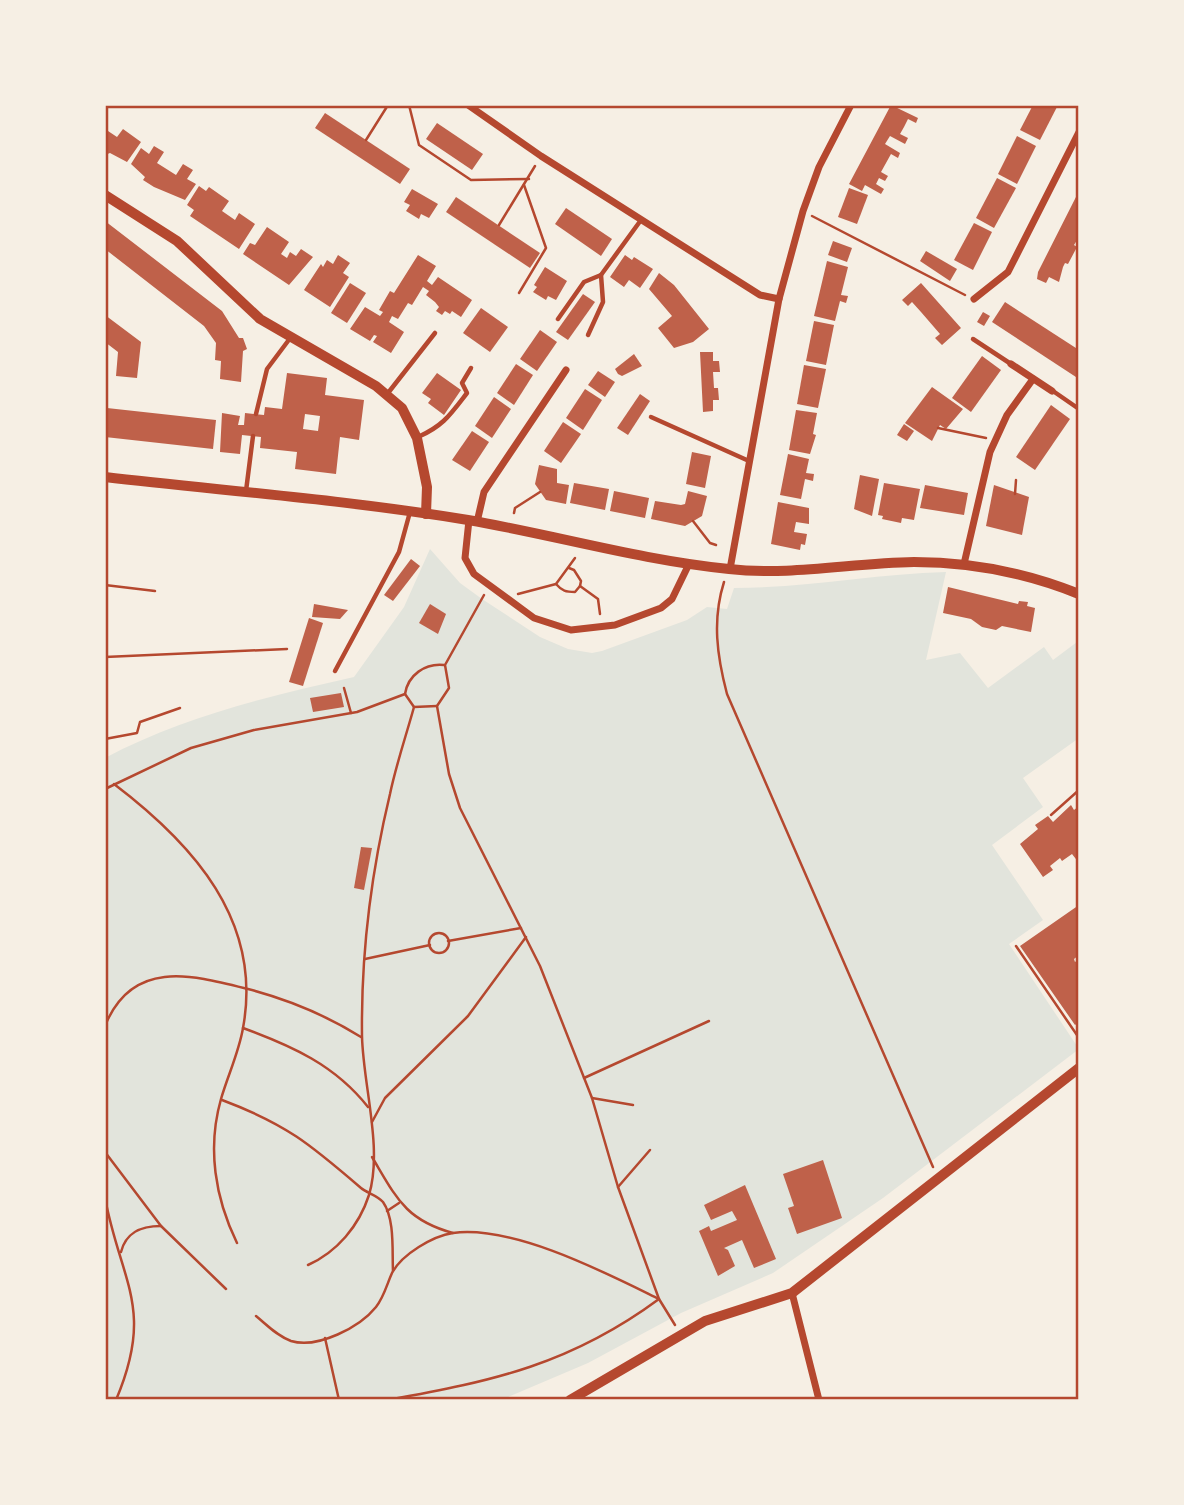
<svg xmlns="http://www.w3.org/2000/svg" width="1184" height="1505" font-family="Poppins,sans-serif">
<rect width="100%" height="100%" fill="#f6efe4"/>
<path fill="#e2e4dc" d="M430,549L460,583L482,599L540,637L568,649L592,653L602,651L687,620L707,607L727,609L734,588C805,588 875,574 946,572L926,660L960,653L988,688L1044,647L1053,660L1077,642L1079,738L1023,778L1043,807L992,845L1043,920L1009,944L1079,1049L883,1198L773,1273L681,1313L588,1363L501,1400H105V758C182,717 269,696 354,677L404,607Z"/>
<g fill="#bf614a" fill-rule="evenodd">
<polygon points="891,105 918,118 916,123 908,119 904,127 900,134 908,138 905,144 890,136 885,144 900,153 898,158 891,154 881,172 888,176 885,181 879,178 876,184 884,189 881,194 865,185 862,191 849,184"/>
<polygon points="1033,105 1058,105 1040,140 1020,130"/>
<polygon points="325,113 410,169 400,184 315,128"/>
<polygon points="437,123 483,154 472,170 426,139"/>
<polygon points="105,129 117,137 123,129 141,142 127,162 110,153 105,155"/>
<polygon points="1017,136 1036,146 1017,184 998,174"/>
<polygon points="154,146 164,152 157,163 176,175 183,164 193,170 187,179 196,184 185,200 154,187 143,180 145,177 131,164 141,148 149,154"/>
<polygon points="997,178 1016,188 994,228 976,218"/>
<polygon points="199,186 206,191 209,187 229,201 222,211 235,220 239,213 255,224 239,249 190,216 194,210 187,205"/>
<polygon points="849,188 868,195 857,224 838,217"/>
<polygon points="412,189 438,204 429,218 421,214 419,219 406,211 410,205 404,202"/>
<polygon points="1079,191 1079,237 1074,245 1077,247 1068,264 1065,263 1063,267 1059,282 1049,277 1046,283 1037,279 1038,272"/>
<polygon points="456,197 540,253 530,268 446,212"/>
<polygon points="566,208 612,239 601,256 555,224"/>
<polygon points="105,221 222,311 239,338 243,338 247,349 243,351 241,382 220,379 221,361 215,360 216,343 204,326 105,249"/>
<polygon points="974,223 992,232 973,270 954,260"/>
<polygon points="267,227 289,242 281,254 287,258 290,252 296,256 301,249 313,257 289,285 243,254 250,243 255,245"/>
<polygon points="833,241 852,248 847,262 828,255"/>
<polygon points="926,251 957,269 950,281 920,261"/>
<polygon points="338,255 350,263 343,273 349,277 330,307 304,290 321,264 323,267 327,260 333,264"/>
<polygon points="418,255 436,266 427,281 432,285 438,277 472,300 461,317 452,311 450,314 445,311 442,315 436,311 439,307 435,302 426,295 429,291 423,287 412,305 408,303 398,319 392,316 389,322 404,332 391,353 373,342 377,336 374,335 370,341 350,329 365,307 380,316 383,312 379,310 390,291 394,293"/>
<polygon points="625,255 632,260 634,257 653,269 640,288 629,280 624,287 610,277"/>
<polygon points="827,261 848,267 841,295 848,296 846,303 840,301 835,321 814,316"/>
<polygon points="545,267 567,281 556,300 548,296 546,300 533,292 537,287 534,285"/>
<polygon points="659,273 674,285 709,329 693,342 674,348 658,328 672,316 649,289"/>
<polygon points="350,283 366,293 347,323 331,313"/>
<polygon points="921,283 961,328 942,345 935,338 940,334 921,312 912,302 908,306 902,300"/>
<polygon points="583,294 595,302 568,340 556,332"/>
<polygon points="1005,302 1079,350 1079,379 992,322"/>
<polygon points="481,308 508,327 490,352 463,333"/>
<polygon points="983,312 990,316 984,326 977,322"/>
<polygon points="105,315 141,342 137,378 116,376 118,352 105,342"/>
<polygon points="814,321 834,325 826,365 806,361"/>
<polygon points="540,330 557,342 537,371 520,359"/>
<polygon points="700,352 713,352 713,361 719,361 720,372 713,372 714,388 718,388 719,400 713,400 713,411 703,412"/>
<polygon points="634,354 642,366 622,376 618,374 615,369"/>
<polygon points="982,356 1001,370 971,412 952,398"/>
<polygon points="516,364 533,375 514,405 497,393"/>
<polygon points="804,365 826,369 818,408 797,404"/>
<polygon points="598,371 615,382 605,397 588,385"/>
<path d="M287,373L327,378L325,395L364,400L359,440L340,437L336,474L295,469L297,452L260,448L261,437L242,435L240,454L220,452L222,413L240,416L238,425H244L245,413L264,415L265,407L282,409ZM305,414L320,416L318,431L303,429Z"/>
<polygon points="437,373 461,390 444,415 428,403 431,399 422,393"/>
<polygon points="932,387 963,409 946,429 940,425 932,441 905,423"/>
<polygon points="585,389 602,400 583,430 566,418"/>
<polygon points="640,394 650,401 628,435 617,428"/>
<polygon points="494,397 511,409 492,438 475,426"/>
<polygon points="1051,405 1070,419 1035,470 1016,457"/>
<polygon points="107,408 216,420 213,449 105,437"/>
<polygon points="796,410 817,413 813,434 816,435 810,454 789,450"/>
<polygon points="563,422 581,434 561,463 544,451"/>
<polygon points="904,424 914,431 907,441 897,435"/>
<polygon points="472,431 489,442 470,471 452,460"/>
<polygon points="692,452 711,456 705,488 686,484"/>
<polygon points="788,454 809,459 806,473 814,474 813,481 805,479 801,499 780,495"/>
<polygon points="539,465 557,469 557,483 569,485 566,504 546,500 535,484"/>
<polygon points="860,475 879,479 872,516 854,509"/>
<polygon points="574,483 609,489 605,510 570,503"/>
<polygon points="884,483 920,489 914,520 902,518 901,523 882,519 883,516 878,515"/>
<polygon points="925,485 968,493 964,515 920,508"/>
<polygon points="994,485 1029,497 1022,535 986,526"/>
<polygon points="614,491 649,498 645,518 610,511"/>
<polygon points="688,491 707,496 702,516 685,526 651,519 655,501 681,505 685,504"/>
<polygon points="778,502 809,508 809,524 796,522 794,532 807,534 805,545 801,544 800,550 771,544"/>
<polygon points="411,559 420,566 393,601 384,595"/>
<polygon points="948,587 1018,604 1019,601 1028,602 1027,606 1035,608 1031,632 1002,626 996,630 982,627 971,619 943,613"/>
<polygon points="314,604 348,610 340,619 312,617"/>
<polygon points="430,604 446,614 438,634 419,623"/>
<polygon points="309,618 323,623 303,686 289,682"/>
<polygon points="341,693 344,707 313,712 310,698"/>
<polygon points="1071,805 1074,810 1079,806 1079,863 1072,854 1062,861 1060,858 1050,866 1053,870 1043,877 1020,844 1038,829 1035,825 1048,816 1053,822"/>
<polygon points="361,847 372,848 364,890 354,888"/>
<polygon points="1079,905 1079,955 1074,959 1075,962 1079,959 1079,1022 1075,1025 1020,946"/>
<polygon points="823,1160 842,1218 797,1234 788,1208 794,1206 783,1174"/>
<polygon points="745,1185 776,1259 754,1268 742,1240 724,1248 728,1250 735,1266 718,1276 699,1231 709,1226 711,1231 737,1220 732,1211 711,1220 704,1205"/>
</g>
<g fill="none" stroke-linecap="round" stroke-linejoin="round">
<g stroke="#b5482f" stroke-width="2.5">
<polyline points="409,105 419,145 471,180 529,179"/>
<polyline points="366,140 388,105"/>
<polyline points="812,216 965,295"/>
<polyline points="499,225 535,166"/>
<polyline points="519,293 546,248 524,185"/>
<polyline points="938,428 986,438"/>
<polyline points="1015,494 1016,480"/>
<polyline points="514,513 515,508 540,492"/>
<polyline points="693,521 710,543 716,545"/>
<polyline points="569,568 574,570 581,581 580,586"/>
<path d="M724,582C712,620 717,656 727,694L933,1167"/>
<path d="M556,584C562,591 566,592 575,592L580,586L598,599L600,614"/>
<polyline points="105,585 155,591"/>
<polyline points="518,594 556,584 575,558"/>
<polyline points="484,595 445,665 449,688 437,706 449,774 460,808 540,966 592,1098 618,1187 659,1299 675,1325"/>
<polyline points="105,657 287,649"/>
<polyline points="344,688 351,713"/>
<polyline points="405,694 414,707"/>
<polyline points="105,739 137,733 140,722 180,708"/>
<path d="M114,784C193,844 263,921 243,1028C239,1052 228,1075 221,1099C207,1148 215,1198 237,1243"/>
<path d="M105,789L191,748L254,730L357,712L405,694C408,675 425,663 444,665"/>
<polyline points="1051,815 1079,790"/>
<circle cx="439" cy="943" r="10"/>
<polyline points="448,941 521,928"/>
<polyline points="1016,946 1079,1038"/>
<polyline points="365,959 430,945"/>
<path d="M105,1026C132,958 193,975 248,989C290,1000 324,1014 361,1037"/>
<path d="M243,1028C292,1046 335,1065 368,1107"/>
<polyline points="584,1078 709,1021"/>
<polyline points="592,1098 633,1105"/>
<path d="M222,1100C286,1124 310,1144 361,1188C367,1193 377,1195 383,1202C395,1219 392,1251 393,1271"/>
<polyline points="372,1122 385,1098 468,1016 526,937"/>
<polyline points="105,1152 161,1226 226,1289"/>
<path d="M372,1157C396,1197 405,1220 453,1233"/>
<polyline points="618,1187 650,1150"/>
<path d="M105,1198C121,1283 155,1308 116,1400"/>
<polyline points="387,1211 399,1203"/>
<path d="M121,1252C126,1232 141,1226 161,1226"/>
<path d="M308,1265C337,1252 359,1226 369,1195C383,1148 363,1085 362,1036C361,956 371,873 390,794C396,765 406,736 414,707L437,706"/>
<path d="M256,1316C267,1325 277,1336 291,1341C318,1349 360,1327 376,1307C384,1297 387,1284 392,1273C402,1254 433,1236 453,1233C514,1225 606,1273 659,1299C571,1364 494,1381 388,1400"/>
<polyline points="325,1338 339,1400"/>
</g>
<g stroke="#b5482f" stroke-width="4.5">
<polyline points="558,319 584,282 601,275 641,220"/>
<polyline points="588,335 603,302 601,275"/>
<polyline points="973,339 1011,364"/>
<polyline points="1053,391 1079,409"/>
<polyline points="388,393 435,333"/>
<polyline points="256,414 267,369 291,337"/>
<polyline points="651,417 749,461"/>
<path d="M418,437C443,426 450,415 467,393L462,383L471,368"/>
<polyline points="246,491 253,436"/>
<polyline points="335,671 399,552 410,512"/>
</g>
<g stroke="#b5482f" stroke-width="7">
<polyline points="468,105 541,156 760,295 779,299"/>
<polyline points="974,299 1008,272 1079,132"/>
<polyline points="1011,364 1052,391"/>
<polyline points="469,520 465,558 474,574 534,618 571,630 615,625 661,608 672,599 689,564"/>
<polyline points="477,522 484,492 566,370"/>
<polyline points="964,564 990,452 1007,415 1033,379"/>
<polyline points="730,569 779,299 803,211 819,167 851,105"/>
<polyline points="792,1293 819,1400"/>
</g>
<g stroke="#b5482f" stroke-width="10">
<polyline points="105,195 177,241 260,319 376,386 402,408 417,438 427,487 426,514"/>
<path d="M105,477C226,491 348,500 468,520C555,535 640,560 729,569C791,576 851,563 914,562C970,562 1027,573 1079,594"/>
<polyline points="570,1400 705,1321 792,1293 1079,1068"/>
</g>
</g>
<rect width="1184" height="1505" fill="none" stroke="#f6efe4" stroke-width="214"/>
<rect x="107" y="107" width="970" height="1291" fill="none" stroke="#b5482f" stroke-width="2.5"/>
</svg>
